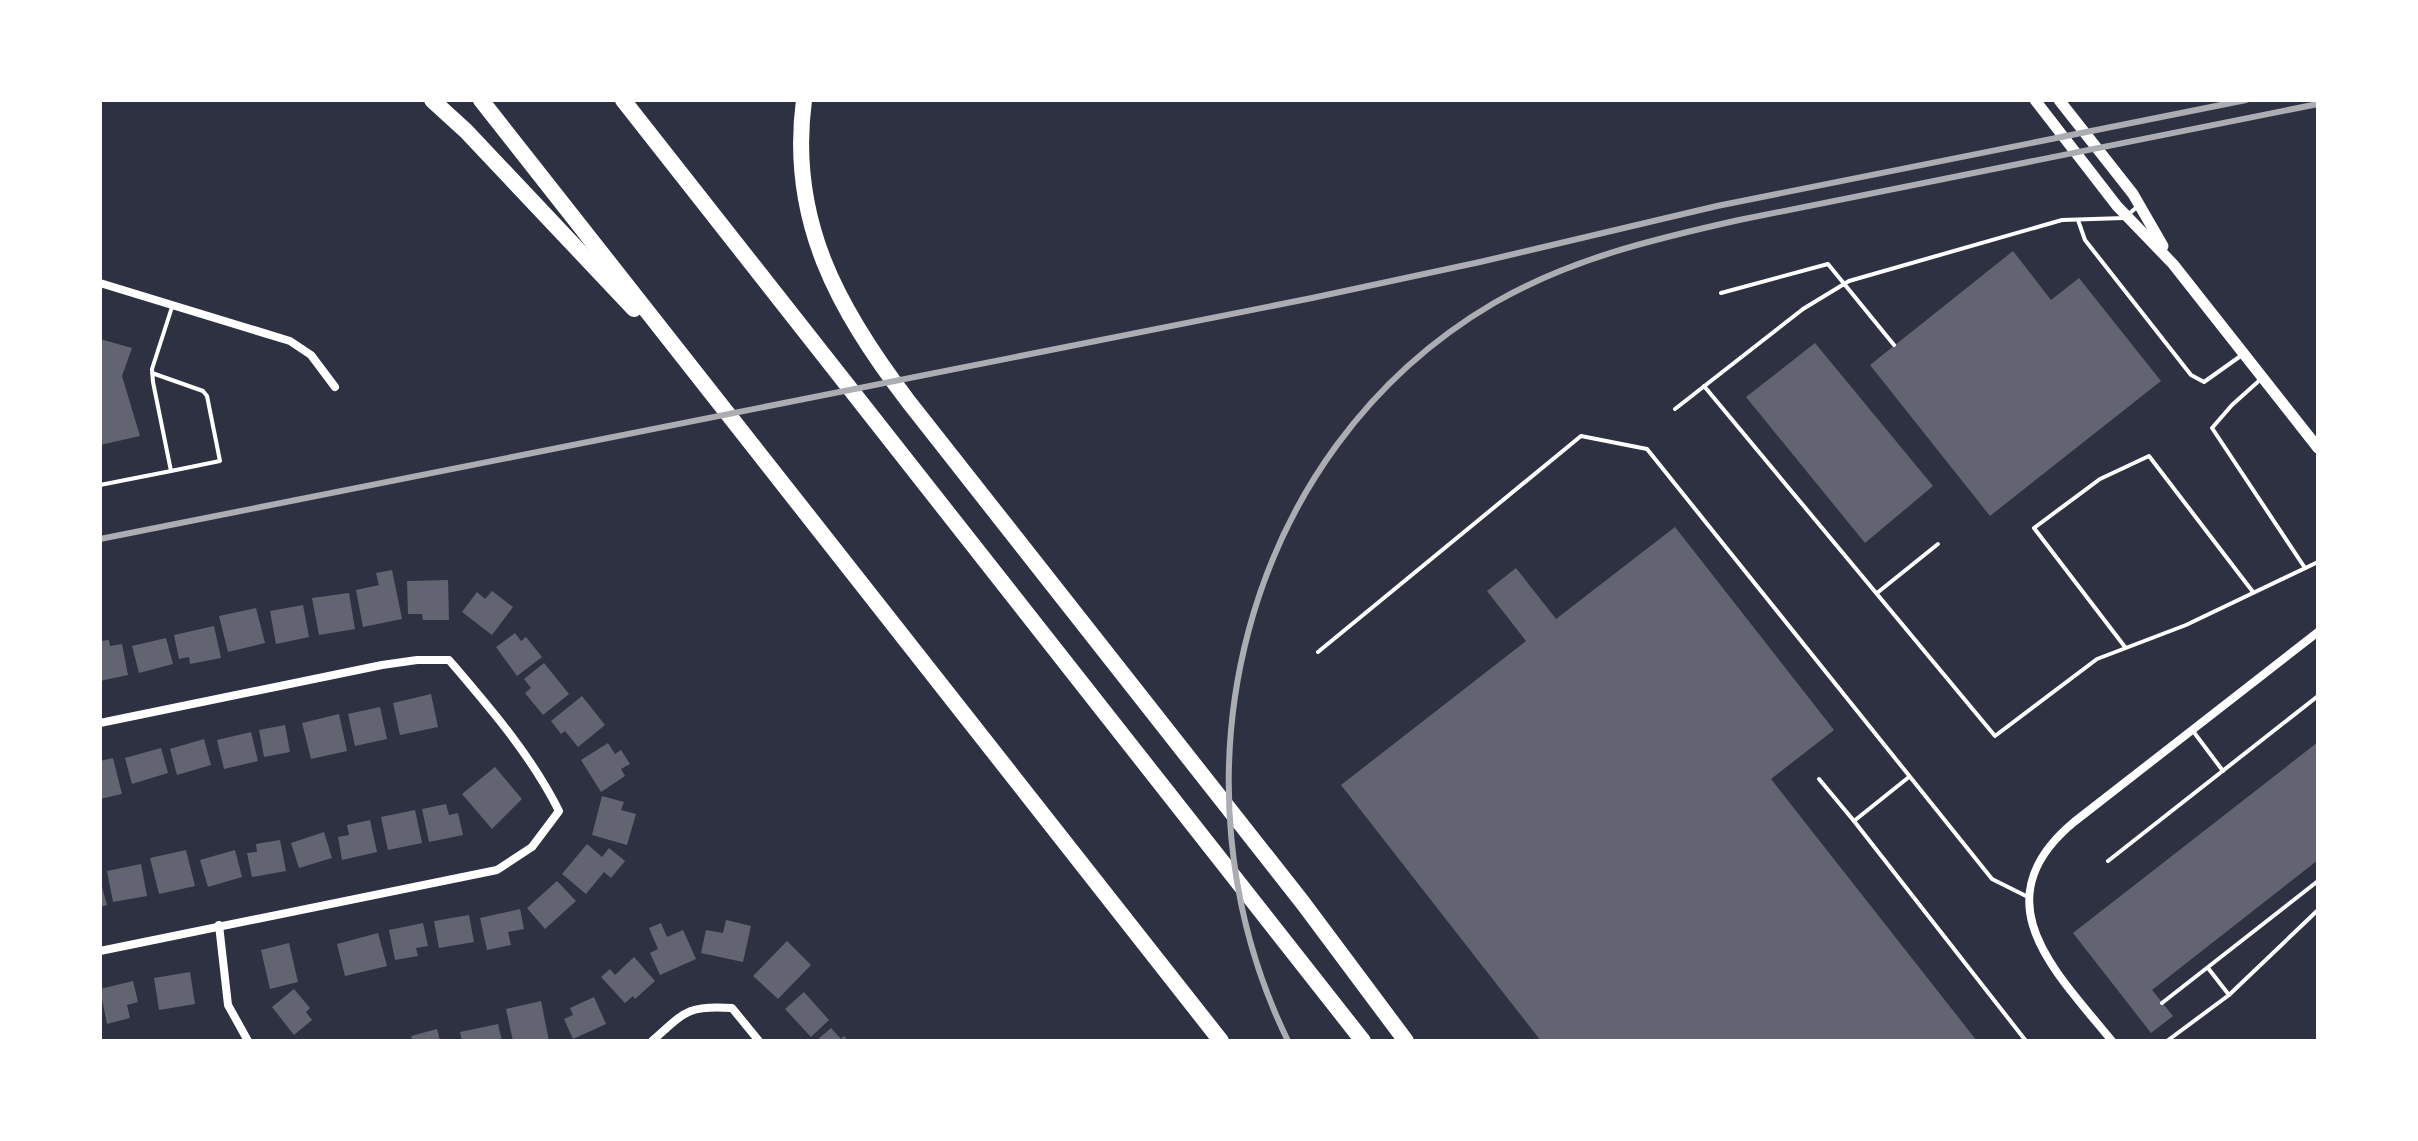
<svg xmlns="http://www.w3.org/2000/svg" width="2418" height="1141" font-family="'Titillium Web',sans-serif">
<rect width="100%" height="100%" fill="#2d3142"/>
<g fill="#626471">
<polygon points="2013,251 2051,300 2079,278 2161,381 1990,516 1870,365"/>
<polygon points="100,339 132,348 122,376 140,436 100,445"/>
<polygon points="1815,343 1933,486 1865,543 1746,397"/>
<polygon points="1675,527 1834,730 1771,779 1977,1041 1541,1041 1341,785 1526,641 1487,591 1516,568 1556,619"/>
<polygon points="392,570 402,619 363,627 356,590 379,585 376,573"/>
<polygon points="448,580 449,620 423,620 422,614 408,614 407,581"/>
<polygon points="492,591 513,607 492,635 462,612 477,592 485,599"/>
<polygon points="349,593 355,629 319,635 312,598"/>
<polygon points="303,605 309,637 276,644 270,611"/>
<polygon points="256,608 265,643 228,652 219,616"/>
<polygon points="214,626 221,658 190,664 189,657 179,659 174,635"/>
<polygon points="515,633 521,641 526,637 542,657 517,676 496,647"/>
<polygon points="166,638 173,664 139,673 132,646"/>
<polygon points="109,640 110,646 122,644 128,675 100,681 100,641"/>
<polygon points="544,663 569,694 543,715 525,693 531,688 524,679"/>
<polygon points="431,694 438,727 400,735 393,703"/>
<polygon points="582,696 605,725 578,747 565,731 561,734 551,721"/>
<polygon points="380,707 387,739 355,746 348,714"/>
<polygon points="339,714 347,751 311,759 302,723"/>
<polygon points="285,725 290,752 264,757 259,730"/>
<polygon points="251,732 258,761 224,769 217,740"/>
<polygon points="204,739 211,765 177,775 170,749"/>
<polygon points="2318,742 2318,860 2152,990 2173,1016 2151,1033 2073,933"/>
<polygon points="608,743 615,754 621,750 630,764 621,769 625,776 601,792 581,760"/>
<polygon points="161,748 168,773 132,784 125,758"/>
<polygon points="113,758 122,794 100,799 100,761"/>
<polygon points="495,767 522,799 492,829 462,794"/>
<polygon points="602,796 624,802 621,810 636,814 627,845 592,835"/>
<polygon points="446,804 449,815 458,813 463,835 429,842 422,809"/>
<polygon points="415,810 422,843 388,850 381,817"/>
<polygon points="370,820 377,852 342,860 338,837 349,835 347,825"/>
<polygon points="324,832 332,858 299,868 291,843"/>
<polygon points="280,840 286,871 252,877 247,853 257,852 256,844"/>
<polygon points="587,844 602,857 609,848 625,861 611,878 604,872 586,894 562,874"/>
<polygon points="186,850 195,886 159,894 150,858"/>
<polygon points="235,850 242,877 208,887 200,860"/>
<polygon points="141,864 147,896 113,902 107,871"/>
<polygon points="100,880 107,905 100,907"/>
<polygon points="557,881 576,901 545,929 527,908"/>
<polygon points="520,909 524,929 508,932 511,945 487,950 480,918"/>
<polygon points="469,915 474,942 439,948 434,921"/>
<polygon points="726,920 751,926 743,962 701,953 706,930 723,933"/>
<polygon points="423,923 428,946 416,948 418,956 395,960 389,930"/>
<polygon points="661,923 667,937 683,930 696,959 660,975 650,953 658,949 649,928"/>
<polygon points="378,933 387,966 345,976 337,944"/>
<polygon points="787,941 811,965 778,999 753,976"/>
<polygon points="289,943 298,982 270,989 261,950"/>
<polygon points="634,957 655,981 635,999 633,996 625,1003 601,977 610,969 615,975"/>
<polygon points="190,972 195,1004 159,1010 154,978"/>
<polygon points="133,981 138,1002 127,1005 130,1018 107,1024 100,989"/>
<polygon points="294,989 310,1008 306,1012 312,1020 294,1035 272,1007"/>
<polygon points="804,992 829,1020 811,1037 785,1009"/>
<polygon points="594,997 606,1024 573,1039 564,1019 573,1015 570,1008"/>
<polygon points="541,1001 549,1041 513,1041 506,1009"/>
<polygon points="498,1024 502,1041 462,1041 460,1032"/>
<polygon points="831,1028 841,1039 844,1036 848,1041 816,1041"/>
<polygon points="437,1029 440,1041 413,1041 411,1036"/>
</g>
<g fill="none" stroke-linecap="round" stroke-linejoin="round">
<g stroke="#fff" stroke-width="4">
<polyline points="2078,220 2085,240 2191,375 2204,382 2242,355"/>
<polyline points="1721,293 1828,264 1894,345"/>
<polyline points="152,373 203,391 207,396 220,461 171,471 153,382 152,369 172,307"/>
<polyline points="2261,379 2232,405 2212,428 2305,568"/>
<polyline points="1704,386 1995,736 2097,659 2186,625 2318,562"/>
<polyline points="1675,409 1803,309 1849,281 2062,220 2124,218 2137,207"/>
<polyline points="100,485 171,471"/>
<polyline points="1877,593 1938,544"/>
<polyline points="2125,647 2034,528 2100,479 2149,456 2253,592"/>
<polyline points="1318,652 1581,436 1647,449 1992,879 2028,897"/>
<polyline points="2193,731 2223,771"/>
<polyline points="1909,777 1854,821 2026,1041"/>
<polyline points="1819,779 1854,821"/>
<polyline points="2108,861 2318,696"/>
<polyline points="2208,968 2229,995"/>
<polyline points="2162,1003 2318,881"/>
<polyline points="2167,1041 2229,995 2318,910"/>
</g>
<g stroke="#fff" stroke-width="8">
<polyline points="100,283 290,341 311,355 335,387"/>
<path d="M100,723L382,665L417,660H449C490,708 531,755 559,811L532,847L497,870L100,951"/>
<polyline points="219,925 228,1005 248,1041"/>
<path d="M652,1041C685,1012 687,1005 732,1008L759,1041"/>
<path d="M2112,1041C2056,972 1979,901 2074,822L2318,632"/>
</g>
<g stroke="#fff" stroke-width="11">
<polyline points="2035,100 2117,206 2173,264 2318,448"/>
<polyline points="2059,100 2133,194 2163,246"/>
</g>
<g stroke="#fff" stroke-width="16">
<polyline points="432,100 466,131 634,309"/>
<polyline points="481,100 1221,1041"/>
<polyline points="623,100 1363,1041"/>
<path d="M804,100C788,220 838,309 908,401L1303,903L1406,1041"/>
</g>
<g stroke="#abadb3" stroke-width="6">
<polyline points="100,539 1312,298 1480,262 1717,206 2246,100"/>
<path d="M1288,1041C1162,783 1240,452 1494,303C1570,259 1654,239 1739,220L2318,104"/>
</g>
</g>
<rect width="2418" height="1141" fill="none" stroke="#ffffff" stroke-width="204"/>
</svg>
